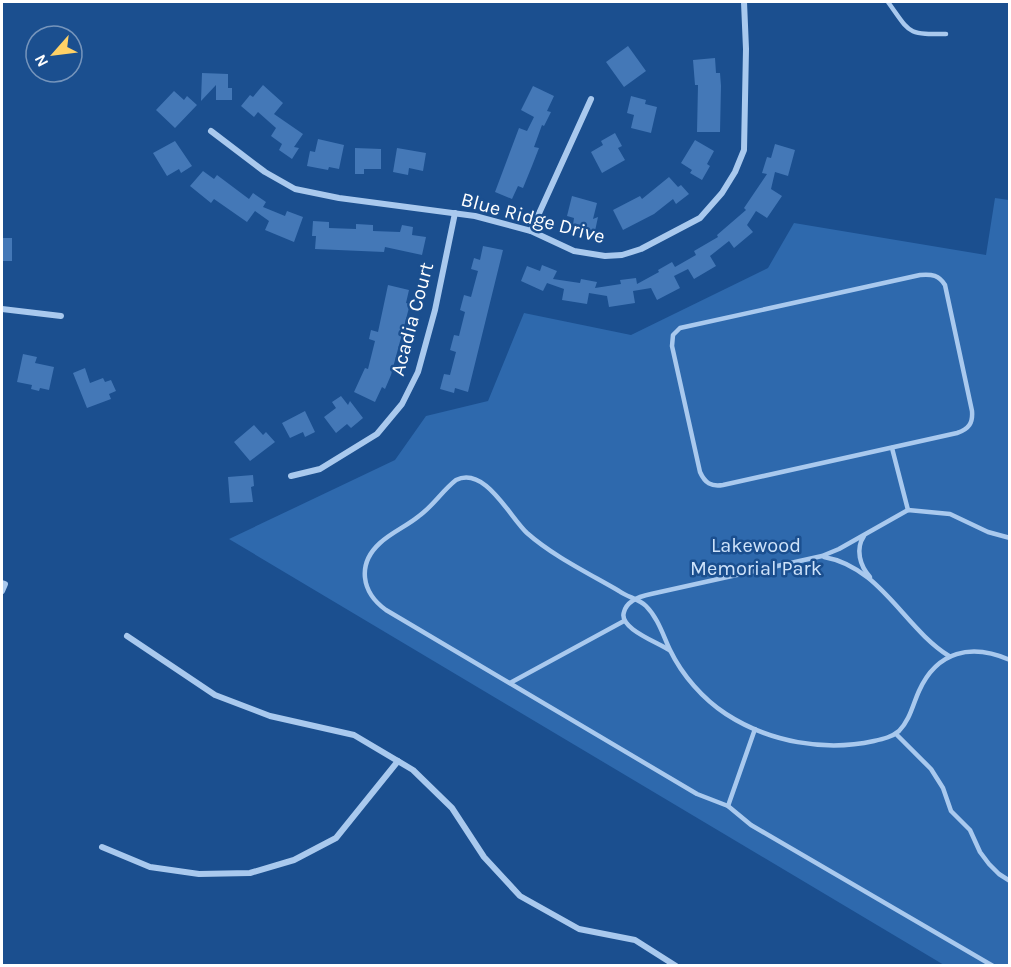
<svg xmlns="http://www.w3.org/2000/svg" width="1011" height="967" font-family="Karla,sans-serif">
<rect width="100%" height="100%" fill="#1b4f8f"/>
<polygon fill="#2e69ad" points="995,198 1009,200 1009,965 944,965 229,539 395,460 426,416 488,401 524,313 631,335 768,268 794,223 986,255"/>
<g fill="#4478b7">
<polygon points="628,46 646,71 624,87 606,62"/>
<polygon points="715,58 716,73 720,73 721,86 720,132 697,132 698,85 695,85 693,60"/>
<polygon points="202,73 228,74 228,88 232,88 232,100 216,100 216,85 201,101"/>
<polygon points="263,85 283,103 274,114 303,134 294,147 299,148 292,159 279,150 282,144 271,136 276,128 258,112 254,117 241,106 250,95 253,97"/>
<polygon points="533,86 554,96 547,111 551,112 544,126 542,125 534,147 539,148 532,166 523,188 518,186 512,199 495,192 519,128 527,131 534,117 521,110"/>
<polygon points="174,91 184,100 187,96 197,105 175,128 156,110"/>
<polygon points="631,96 646,100 645,104 657,107 651,133 631,128 634,115 627,113"/>
<polygon points="615,133 622,146 618,148 625,160 602,173 591,152 603,145 601,141"/>
<polygon points="318,139 344,145 339,169 329,167 328,170 307,166 310,151 315,152"/>
<polygon points="695,140 714,151 707,164 710,166 702,180 690,173 692,170 681,163"/>
<polygon points="175,141 192,166 181,173 179,169 167,176 153,153"/>
<polygon points="775,144 795,150 788,176 775,172 771,189 782,196 767,218 756,211 747,225 753,232 734,248 729,241 710,256 716,266 694,279 688,269 674,276 680,288 657,300 651,288 633,291 635,303 609,307 607,296 589,293 587,304 562,300 564,289 547,283 543,291 521,281 527,266 540,271 542,265 557,271 553,279 580,283 581,279 597,282 595,288 621,284 620,280 636,278 637,284 659,272 658,270 672,262 675,267 696,255 694,251 718,237 717,235 746,210 744,208 767,174 762,173 767,157 771,158"/>
<polygon points="355,148 381,149 381,169 364,169 364,174 355,174"/>
<polygon points="397,148 426,153 423,171 409,168 408,175 393,172"/>
<polygon points="203,171 214,179 217,175 249,199 253,193 266,202 263,207 285,216 287,211 303,217 294,242 265,230 269,221 255,211 247,222 214,199 211,203 190,186"/>
<polygon points="669,177 678,187 681,185 689,194 676,204 673,199 654,214 623,230 613,210 640,196 642,199"/>
<polygon points="572,196 597,203 593,219 598,217 595,231 573,225 574,218 567,216"/>
<polygon points="313,221 329,222 329,228 356,229 356,224 373,225 373,231 400,232 402,225 413,227 412,235 426,237 422,255 385,247 384,252 315,249 316,236 312,236"/>
<rect x="2" y="238" width="10" height="23"/>
<polygon points="483,246 503,250 468,392 455,388 454,393 440,389 444,374 450,375 456,352 450,350 454,335 459,336 465,312 460,310 464,295 471,297 478,271 471,269 474,258 480,260"/>
<polygon points="388,285 409,290 406,303 410,304 391,375 385,389 382,387 375,402 354,392 365,368 368,369 375,341 369,339 371,330 378,332"/>
<polygon points="23,354 37,357 35,363 54,367 49,390 40,388 39,391 31,389 32,385 17,382"/>
<polygon points="85,368 90,383 103,378 105,382 111,380 116,391 109,394 111,399 87,408 73,373"/>
<polygon points="341,396 348,405 350,401 363,418 351,428 347,424 336,433 324,417 336,408 332,402"/>
<polygon points="305,411 315,432 305,437 303,432 290,438 282,423"/>
<polygon points="254,425 263,435 266,432 275,442 250,461 234,442"/>
<polygon points="253,475 254,486 251,487 253,502 230,503 228,477"/>
</g>
<g fill="none" stroke-linecap="round" stroke-linejoin="round">
<g stroke="#a9c9ee" stroke-width="4.5">
<path d="M888,2C911,34 906,34 946,34"/>
<path d="M920,275C932,274 939,275 945,285L972,411C973,423 969,429 957,433L723,485C711,487 705,483 700,472L672,346L673,335L680,328Z"/>
<polyline points="892,448 908,510"/>
<path d="M864,536C855,549 860,566 870,577"/>
<path d="M824,557C881,567 904,628 949,656"/>
<path d="M669,650C657,642 618,628 624,612C627,600 641,596 651,594L822,556L839,549L908,510L950,514L988,532L1010,538"/>
<polyline points="510,683 624,621"/>
<polyline points="896,734 931,769 943,788 951,811 970,830 980,852 989,864 999,874 1010,881"/>
<polyline points="728,806 755,729"/>
<path d="M993,966L751,825L728,806L697,794L386,610C361,592 357,564 380,543C392,532 407,526 419,516C433,506 442,491 456,480C485,466 509,516 527,533C553,556 588,573 619,591C627,597 639,599 646,606C658,618 663,635 670,650C682,675 703,699 726,714C769,742 825,752 874,741C883,739 892,737 899,731C910,720 913,704 919,691C937,651 971,643 1010,660"/>
</g>
<g stroke="#a9c9ee" stroke-width="6">
<polyline points="211,131 265,172 295,189 339,198 475,216 531,231 574,251 605,256 622,255 641,249 700,218 722,193 735,172 744,150 746,49 744,2"/>
<polyline points="531,231 591,99"/>
<polyline points="2,309 61,316"/>
<polyline points="291,476 320,469 377,434 402,404 418,372 435,310 455,213"/>
<polyline points="2,583 5,584 2,591"/>
<polyline points="127,636 215,695 270,716 354,735 413,770 452,808 484,857 520,896 579,929 635,940 676,966"/>
<polyline points="102,847 150,867 199,874 250,873 294,860 336,838 398,761"/>
</g>
</g>
<g text-anchor="middle" dominant-baseline="central" stroke-width="5" stroke-linejoin="round" paint-order="stroke">
<g font-size="20" fill="#fff" stroke="#1b4f8f">
<text transform="translate(533 218) rotate(15)">Blue Ridge Drive</text>
<text transform="translate(412 319) rotate(-75)">Acadia Court</text>
</g>
<g font-size="20" fill="#cfe3fa" stroke="#1b4f8f">
<text x="756" y="545">Lakewood<tspan x="756" dy="23">Memorial Park</tspan></text>
</g>
</g>
<rect width="1011" height="967" fill="none" stroke="#ffffff" stroke-width="6"/>
<g transform="translate(54 54) rotate(242)"><circle r="28" fill="#1b4f8f" stroke="#7695bc" stroke-width="1.5"/>
<path d="M0-4.5L10 22L0 15L-10 22Z" fill="#ffd166"/>
<text y="-9" font-size="16" font-weight="bold" text-anchor="middle" fill="#ffffff">N</text>
</g>
</svg>
